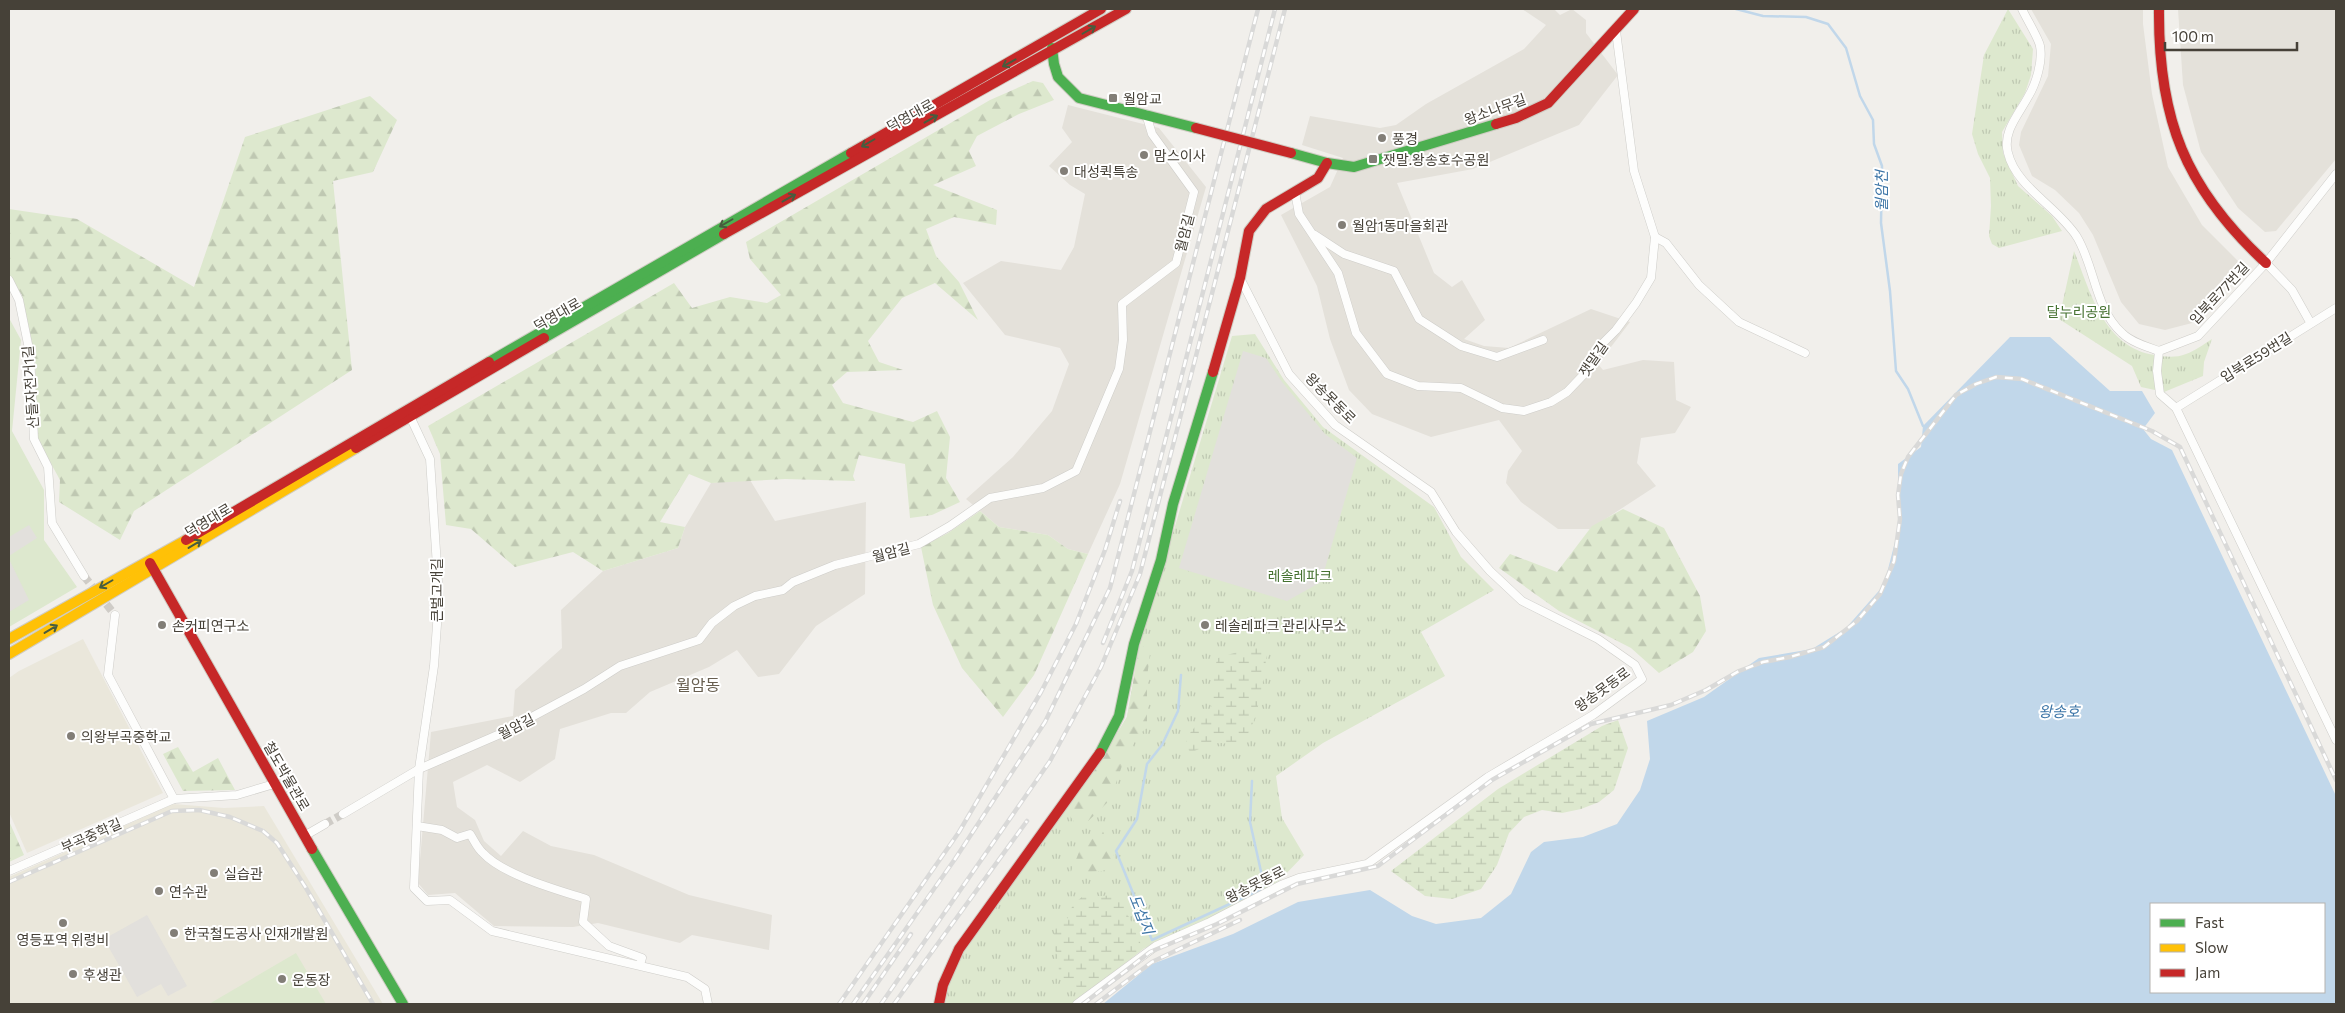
<svg xmlns="http://www.w3.org/2000/svg" width="2345" height="1013" font-family="Commissioner,'Noto Sans KR',sans-serif">
<defs>
<pattern id="grass-tufts" width="24" height="20" patternUnits="userSpaceOnUse" patternTransform="scale(1.25)"><rect width="24" height="20" fill="#dde8ce"/><path d="M3 7l-1-3M5 7V3M7 7l1-3M15 17l-1-3M17 17v-4M19 17l1-3" fill="none" stroke="#bfc8b2"/></pattern>
<pattern id="forest-firs" width="22" height="20" patternUnits="userSpaceOnUse" patternTransform="scale(1.25)"><rect width="22" height="20" fill="#dde8ce"/><path d="M5 1l3.5 6h-7zM16 11l3.5 6h-7z" fill="#bfc8b2"/></pattern>
<pattern id="wetland-marsh" width="20" height="14" patternUnits="userSpaceOnUse" patternTransform="scale(1.25)"><rect width="20" height="14" fill="#dde8ce"/><path d="M1 5h8M5 5V1M11 12h8M15 12V8" fill="none" stroke="#bfc8b2"/></pattern>
</defs>
<rect width="100%" height="100%" fill="#f1efeb"/>
<g fill="#e4e1da">
<polygon points="1522,9 1554,9 1560,15 1572,9 1586,20 1586,33 1618,75 1579,125 1473,169 1397,183 1434,273 1452,287 1462,280 1485,320 1464,339 1484,346 1509,348 1591,309 1630,322 1598,364 1603,370 1643,360 1674,362 1676,400 1691,407 1675,433 1641,438 1637,463 1656,486 1590,529 1558,529 1521,502 1506,483 1508,471 1522,451 1499,420 1431,437 1372,414 1349,390 1330,339 1317,286 1281,215 1330,187 1343,158 1302,145 1310,116 1380,128 1396,125 1426,104 1524,49 1546,25"/>
<polygon points="2031,9 2143,9 2143,24 2152,94 2168,167 2202,225 2242,265 2192,323 2165,330 2139,324 2121,302 2093,235 2079,213 2055,190 2032,176 2019,145 2021,132 2048,76 2051,44"/>
<polygon points="2178,9 2336,9 2336,159 2276,231 2265,232 2238,208 2201,152 2183,85"/>
<polygon points="1068,105 1159,128 1206,187 1120,484 1088,554 1068,549 1048,535 999,527 966,499 1013,457 1052,411 1069,364 1060,348 1005,335 963,283 1001,261 1061,270 1074,247 1085,194 1070,185 1049,166 1072,142 1062,128"/>
<polygon points="750,480 775,521 866,502 865,594 816,626 779,674 758,677 737,650 709,667 650,692 626,713 611,713 560,729 555,759 520,782 487,765 453,782 457,807 475,820 484,841 501,856 523,831 551,846 594,855 689,895 772,915 769,950 692,935 680,943 598,923 573,927 494,926 455,893 428,895 418,883 431,732 513,716 515,690 562,648 561,610 603,571 678,548 685,527 711,483"/>
</g>
<g fill="#eae7db">
<polygon points="83,639 163,793 27,853 9,812 9,678 19,671"/>
<polygon points="173,804 224,808 264,806 383,1004 9,1004 9,877"/>
</g>
<g fill="url(#grass-tufts)">
<polygon points="2008,9 2033,49 2031,75 2025,93 2002,132 2003,153 2018,186 2052,216 2062,231 1999,248 1992,244 1989,236 1991,206 1990,178 1978,154 1972,134 1984,55"/>
<path d="M2074,251C2090,291 2104,348 2155,355C2165,357 2176,358 2186,354C2195,351 2204,344 2212,339L2204,362L2203,376L2164,392L2141,387L2132,366L2059,319Z"/>
<polygon points="1255,334 1284,380 1323,427 1434,507 1461,557 1494,590 1421,632 1445,676 1323,743 1276,776 1282,818 1304,855 1281,879 1258,895 1143,949 1072,1004 945,1004 948,982 962,951 1101,760 1127,717 1140,643 1232,336"/>
</g>
<g fill="url(#forest-firs)">
<polygon points="1033,81 1043,83 1054,100 1019,114 977,136 969,151 976,166 933,185 997,210 996,225 954,217 926,229 936,256 959,282 978,320 935,283 902,298 868,341 879,362 903,370 847,372 832,385 843,403 913,422 937,411 950,437 946,478 960,502 932,515 910,518 905,464 859,455 853,476 855,481 785,479 711,483 689,474 660,522 685,527 678,548 603,571 573,552 515,567 471,529 446,525 440,454 428,426 674,283 692,308 730,297 767,303 781,295 750,259 746,242 990,100"/>
<polygon points="370,96 397,120 373,172 333,181 352,370 134,511 120,540 59,502 60,480 37,438 35,357 22,295 9,276 9,209 77,219 194,287 245,137"/>
<polygon points="1623,509 1664,528 1700,596 1706,631 1693,652 1659,673 1631,648 1559,611 1499,568 1510,554 1557,572 1592,526"/>
<polygon points="980,511 999,527 1048,535 1068,549 1088,554 1034,675 1003,717 962,668 933,605 921,547 948,533"/>
<polygon points="1140,643 1150,653 1147,678 1147,727 1137,737 1123,763 1110,800 1084,825 1075,823 1070,816 1069,803 1101,760 1127,717"/>
<polygon points="178,747 193,772 218,758 235,790 183,791 163,754"/>
<polygon points="9,821 24,855 9,862"/>
<polygon points="1100,825 1118,865 1102,871 1070,874 1082,845"/>
</g>
<g fill="url(#wetland-marsh)">
<path d="M1262,647L1268,651L1266,660C1263,679 1257,744 1233,745C1229,745 1225,743 1221,743C1211,743 1202,748 1192,752L1186,749C1183,734 1200,724 1208,713C1218,696 1210,675 1218,658L1247,649Z"/>
<polygon points="1618,720 1628,748 1614,790 1599,802 1581,809 1562,813 1542,810 1524,817 1509,833 1497,865 1481,889 1452,899 1425,896 1391,871 1498,789 1602,726"/>
<polygon points="1119,895 1143,949 1081,998 1081,989 1073,985 1068,988 1059,972 1058,958 1052,941 1057,923 1068,918 1073,904 1082,897"/>
</g>
<g fill="#dde8ce">
<polygon points="9,318 21,340 12,431 44,490 44,540 77,587 9,627"/>
<polygon points="296,953 326,1004 209,1004"/>
</g>
<g fill="#e2e0dc">
<polygon points="1243,351 1266,358 1282,382 1325,434 1357,458 1321,582 1287,601 1179,568"/>
<polygon points="29,525 37,538 9,556 9,537"/>
<polygon points="9,559 29,600 9,612"/>
<polygon points="147,915 187,986 168,996 161,984 137,997 104,939"/>
</g>
<path fill="#c1d7ea" fill-rule="evenodd" d="M2010,337H2050L2110,391H2142L2155,413L2143,429L2151,439L2172,450L2336,796V1004H1103L1152,964L1233,934L1298,902L1370,890L1412,916L1436,924L1481,918L1511,894L1531,852L1544,842L1583,837L1617,824L1640,790L1650,759L1647,721L1704,697L1759,658L1812,649L1846,628L1884,585L1898,530V464L1921,447L1923,426ZM2151,904H2324V992H2151Z"/>
<g fill="none" stroke-linecap="round" stroke-linejoin="round">
<g stroke="#c1d7ea" stroke-width="2.5">
<polyline points="1736,9 1763,16 1806,17 1828,24 1846,48 1860,96 1873,120 1874,144 1882,166 1881,223 1890,291 1896,371 1908,389 1923,426"/>
<polyline points="1181,675 1178,711 1162,745 1147,764 1137,819 1116,851 1152,940 1262,889 1264,885 1250,822 1252,781"/>
</g>
<g stroke="#cfccc7" stroke-width="8" stroke-dasharray="8 4" stroke-linecap="butt">
<polyline points="84,576 115,615"/>
<polyline points="325,824 343,814"/>
</g>
<g stroke="#cecdc9" stroke-width="9">
<g id="street">
<path d="M2022,9C2026,18 2039,39 2040,46C2043,61 2036,84 2028,97C2019,114 2002,132 2008,153C2016,187 2058,207 2077,237C2095,267 2095,309 2122,333C2131,342 2147,347 2159,351"/>
<polyline points="2336,174 2266,263 2198,336 2159,351 2157,371 2160,394 2176,408 2336,740"/>
<polyline points="1295,192 1299,214 1338,273 1356,333 1387,374 1418,386 1461,388 1502,408 1524,411 1551,402 1567,392 1588,370 1597,349 1616,330 1636,303 1651,278 1655,237 1634,171 1616,31"/>
<polyline points="1315,235 1344,254 1394,271 1419,319 1461,346 1497,357 1543,340"/>
<polyline points="1655,237 1666,243 1699,285 1739,322 1805,353"/>
<polyline points="2266,263 2292,290 2310,322"/>
<polyline points="9,280 19,300 30,354 34,439 48,467 52,523 84,576"/>
<polyline points="2176,408 2336,308"/>
<polyline points="408,412 430,459 439,597 434,666 419,769 414,888 427,901 450,900 492,931 687,977 705,989 708,1004"/>
<polyline points="115,615 108,675 174,799"/>
<polyline points="343,814 419,769 500,734 584,689 620,666 699,640 712,623 734,606 755,596 783,590 793,582 835,565 919,544 950,526 990,498 1043,488 1076,471 1119,369 1123,340 1122,304 1176,263 1194,192 1152,134 1146,114"/>
<path d="M417,826L442,830L457,838L470,834C474,840 477,848 483,853C503,875 558,890 586,899L583,922L609,946L642,958L640,965"/>
<polyline points="306,835 325,824"/>
<polyline points="9,871 174,799 237,795 274,784"/>
<polyline points="1077,1004 1156,946 1208,923 1281,885 1299,878 1367,864 1488,777 1593,715 1642,679 1635,665 1598,639 1522,601 1490,571 1456,532 1431,492 1335,425 1289,374 1240,278"/>
</g>
</g>
<g stroke="#cfccc3" stroke-width="12">
<g id="fast">
<polyline points="1052,48 1054,64 1058,77 1079,98 1196,128"/>
<polyline points="1291,153 1327,163 1354,167 1496,124"/>
<polyline points="544,338 724,234"/>
<polyline points="489,362 851,153"/>
<polyline points="1100,753 1119,716 1134,644 1161,560 1173,504 1213,372"/>
<polyline points="312,849 403,1004"/>
</g>
</g>
<g stroke="#cfccc3" stroke-width="12">
<g id="slow">
<polyline points="9,639 186,540"/>
<polyline points="9,654 356,448"/>
</g>
</g>
<g stroke="#cfccc3" stroke-width="12">
<g id="jam">
<path d="M2159,9C2158,119 2185,188 2266,263"/>
<polyline points="1496,124 1516,118 1548,103 1634,9"/>
<polyline points="851,153 1101,9"/>
<polyline points="724,234 1126,9"/>
<polyline points="1213,372 1240,278 1249,231 1266,209 1318,178 1327,163"/>
<polyline points="356,448 544,338"/>
<polyline points="186,540 489,362"/>
<polyline points="150,563 312,849"/>
<polyline points="939,1004 943,985 959,949 1100,753"/>
</g>
</g>
<use href="#street" stroke="#fdfdfc" stroke-width="8"/>
<use href="#fast" stroke="#4caf50" stroke-width="10"/>
<use href="#slow" stroke="#ffc107" stroke-width="10"/>
<use href="#jam" stroke="#c62828" stroke-width="10"/>
<g stroke="#d9d9d8" stroke-width="4.5">
<g id="rail">
<polyline points="1103,643 1132,571 1275,9"/>
<polyline points="9,882 172,811 199,810 230,817 263,831 277,843 306,888 373,1004"/>
<polyline points="839,1004 959,832 1041,692 1076,624 1105,550 1120,501"/>
<polyline points="853,1004 955,859 1045,722 1110,588 1258,9"/>
<polyline points="863,1004 911,934"/>
<polyline points="881,1004 1050,761 1101,667 1140,574 1285,9"/>
<polyline points="894,1004 1027,821"/>
<polyline points="1083,1004 1150,952 1217,924 1297,884 1378,866 1492,780 1591,724 1671,705 1706,690 1739,671 1763,662 1790,657 1824,647 1857,621 1880,594 1894,561 1900,519 1898,495 1901,474 1908,457 1956,395 1976,384 1996,377 2022,379 2152,431 2180,447 2336,780"/>
<polyline points="1096,1004 1152,962 1240,920"/>
</g>
</g>
<use href="#rail" stroke="#fff" stroke-width="2.5" stroke-dasharray="8" stroke-linecap="butt"/>
<g stroke="#cfccc3" stroke-width="12" stroke-linecap="butt">
<polyline id="jam-bridge" points="1196,128 1291,153"/>
</g>
<use href="#jam-bridge" stroke="#c62828" stroke-width="10"/>
</g>
<defs><path id="oneway-shaft" d="M-6 0H5M1.5-3L5.5 0L1.5 3" fill="none" stroke-width="1.6" stroke-linecap="round" stroke-linejoin="round" transform="scale(1.25)"/></defs>
<g stroke="#485c3e">
<use href="#oneway-shaft" transform="translate(1089 30) rotate(-30)"/>
<use href="#oneway-shaft" transform="translate(1009 63) rotate(151)"/>
<use href="#oneway-shaft" transform="translate(931 119) rotate(-29)"/>
<use href="#oneway-shaft" transform="translate(868 143) rotate(150)"/>
<use href="#oneway-shaft" transform="translate(789 198) rotate(-29)"/>
<use href="#oneway-shaft" transform="translate(726 223) rotate(150)"/>
<use href="#oneway-shaft" transform="translate(195 544) rotate(-31)"/>
<use href="#oneway-shaft" transform="translate(106 584) rotate(150)"/>
<use href="#oneway-shaft" transform="translate(51 629) rotate(-31)"/>
</g>
<g fill="#827e77" stroke="#fff" stroke-width="2">
<rect x="1108" y="93" width="10" height="10" rx="2.5"/>
<circle cx="1382" cy="138" r="5"/>
<circle cx="1144" cy="155" r="5"/>
<rect x="1368" y="154" width="10" height="10" rx="2.5"/>
<circle cx="1064" cy="171" r="5"/>
<circle cx="1342" cy="225" r="5"/>
<circle cx="162" cy="625" r="5"/>
<circle cx="1205" cy="625" r="5"/>
<circle cx="71" cy="736" r="5"/>
<circle cx="214" cy="873" r="5"/>
<circle cx="159" cy="891" r="5"/>
<circle cx="63" cy="923" r="5"/>
<circle cx="174" cy="933" r="5"/>
<circle cx="73" cy="974" r="5"/>
<circle cx="282" cy="979" r="5"/>
</g>
<g text-anchor="middle" dominant-baseline="central" stroke-width="4" stroke-linejoin="round" paint-order="stroke">
<g font-size="14" fill="#464138" stroke="#fff" text-anchor="start">
<text x="1123" y="98">월암교</text>
<text x="1392" y="138">풍경</text>
<text x="1154" y="155">맘스이사</text>
<text x="1383" y="159">잿말.왕송호수공원</text>
<text x="1074" y="171">대성퀵특송</text>
<text x="1352" y="225">월암1동마을회관</text>
<text x="172" y="625">손커피연구소</text>
<text x="1215" y="625">레솔레파크 관리사무소</text>
<text x="81" y="736">의왕부곡중학교</text>
<text x="224" y="873">실습관</text>
<text x="169" y="891">연수관</text>
<text x="184" y="933">한국철도공사 인재개발원</text>
<text x="63" y="939" text-anchor="middle">영등포역 위령비</text>
<text x="83" y="974">후생관</text>
<text x="292" y="979">운동장</text>
</g>
<g font-size="14" fill="#464138" stroke="#fff">
<text transform="translate(1495 109) rotate(-20)">왕소나무길</text>
<text transform="translate(910 115) rotate(-29)">덕영대로</text>
<text transform="translate(1184 233) rotate(-76)">월암길</text>
<text transform="translate(2219 293) rotate(-47)">입북로77번길</text>
<text transform="translate(557 314) rotate(-30)">덕영대로</text>
<text transform="translate(2256 357) rotate(-32)">입북로59번길</text>
<text transform="translate(1593 359) rotate(-55)">잿말길</text>
<text transform="translate(30 387) rotate(-94)">산들자전거1길</text>
<text transform="translate(1331 398) rotate(45)">왕송못동로</text>
<text transform="translate(208 520) rotate(-31)">덕영대로</text>
<text transform="translate(891 552) rotate(-15)">월암길</text>
<text transform="translate(436 590) rotate(-90)">큰벌고개길</text>
<text transform="translate(1602 689) rotate(-36)">왕송못동로</text>
<text transform="translate(516 726) rotate(-27)">월암길</text>
<text transform="translate(287 776) rotate(60)">철도박물관로</text>
<text transform="translate(91 835) rotate(-24)">부곡중학길</text>
<text transform="translate(1255 884) rotate(-27)">왕송못동로</text>
</g>
<g font-size="14" fill="#467231" stroke="#fff">
<text x="2079" y="311">달누리공원</text>
<text x="1300" y="575">레솔레파크</text>
</g>
<g font-size="15" font-style="italic" fill="#3c75a7" stroke="#fff">
<text transform="translate(1881 191) rotate(-90)">월암천</text>
<text x="2059" y="711">왕송호</text>
<text transform="translate(1142 914) rotate(68)">도섭지</text>
</g>
<g font-size="16" fill="#685f50" stroke="#fff">
<text x="698" y="684">월암동</text>
</g>
</g>
<rect width="2345" height="1013" fill="none" stroke="#464138" stroke-width="20"/>
<rect x="2150" y="903" width="175" height="90" fill="#ffffff" stroke="#b5b3af"/>
<rect x="2160" y="919" width="25" height="8" fill="#4caf50" stroke="#b5b3af"/>
<text x="2195" y="928" font-size="15" fill="#464138">Fast</text>
<rect x="2160" y="944" width="25" height="8" fill="#ffc107" stroke="#b5b3af"/>
<text x="2195" y="953" font-size="15" fill="#464138">Slow</text>
<rect x="2160" y="969" width="25" height="8" fill="#c62828" stroke="#b5b3af"/>
<text x="2195" y="978" font-size="15" fill="#464138">Jam</text>
<path d="M2165 42v8h132v-8" fill="none" stroke="#464138" stroke-width="2.5"/>
<text x="2172" y="42" font-size="15" fill="#464138" stroke="#ffffff" stroke-width="4" paint-order="stroke">100 m</text>
</svg>
